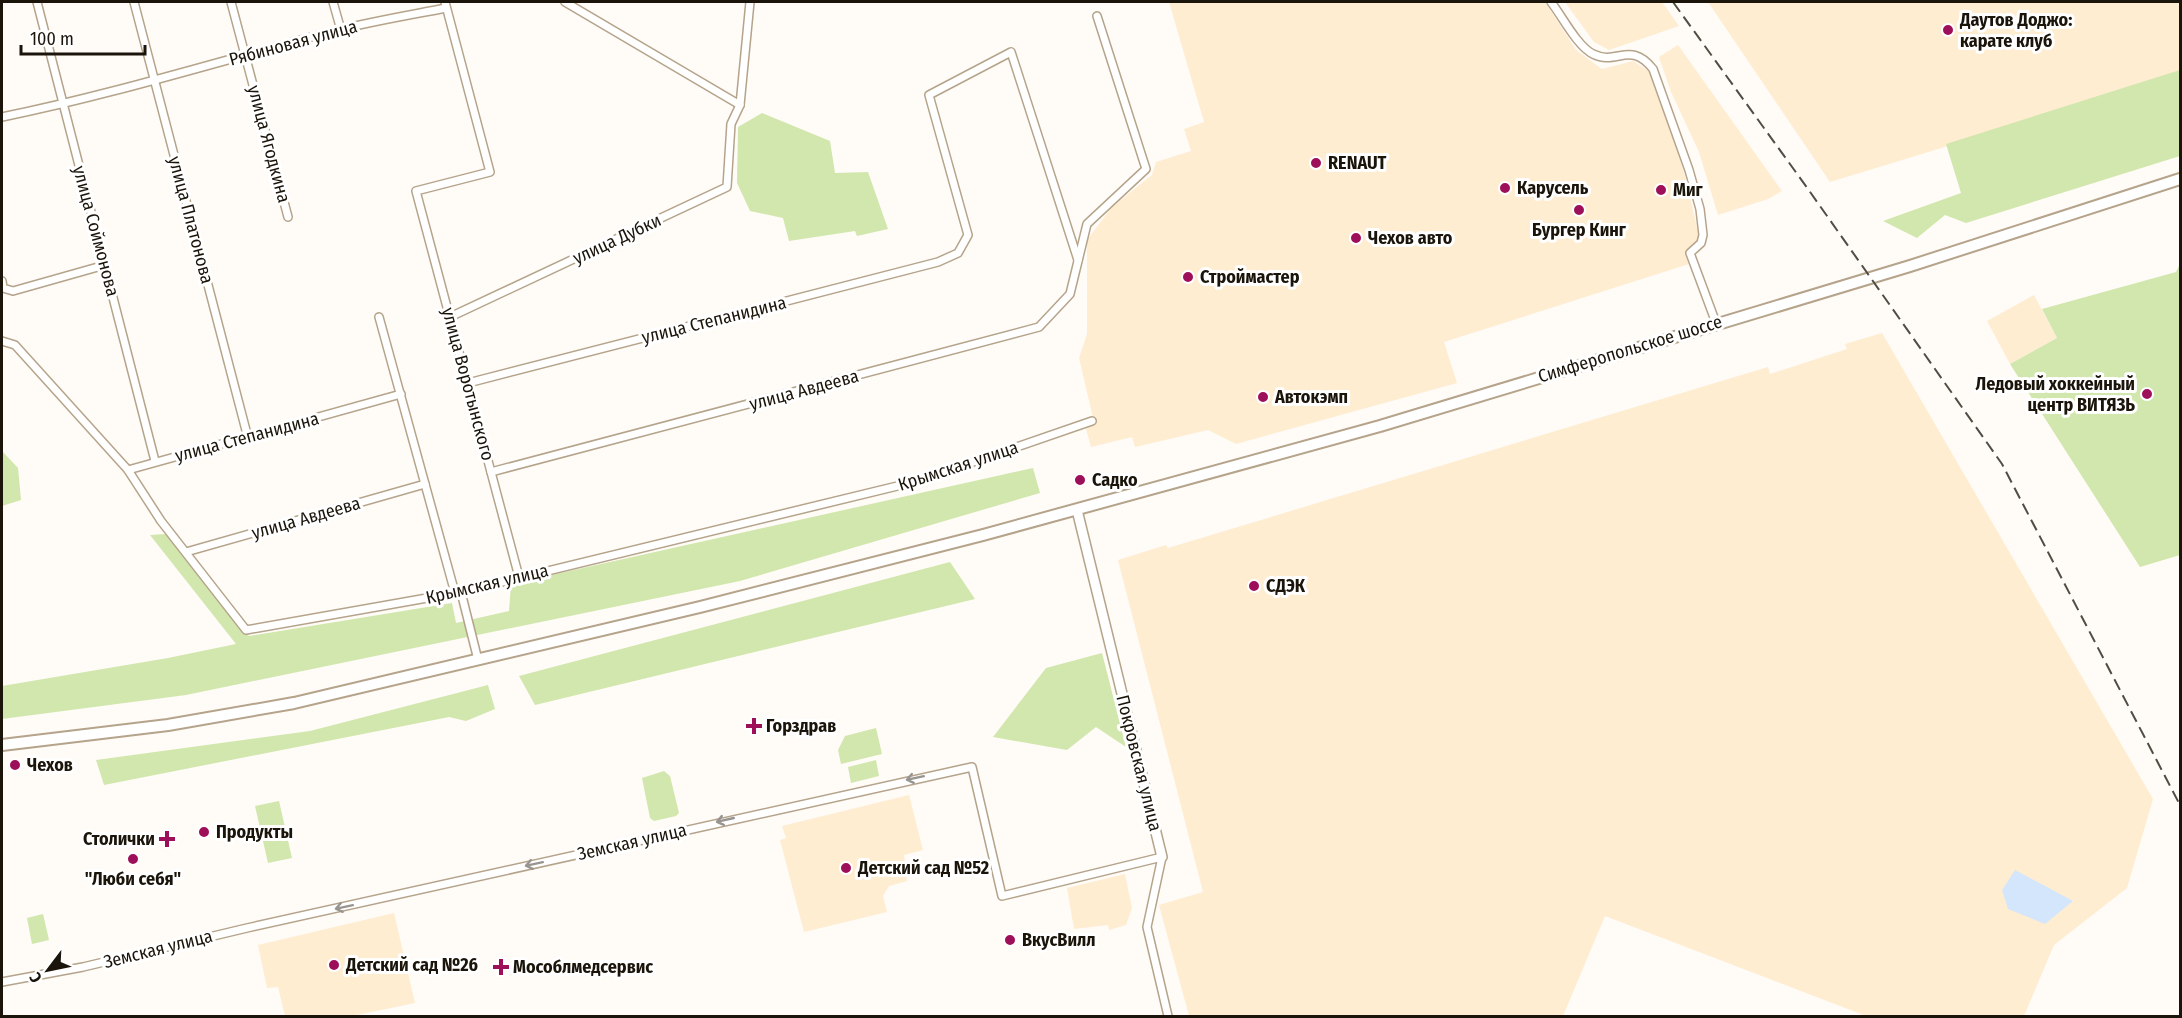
<svg xmlns="http://www.w3.org/2000/svg" width="2182" height="1018" font-family="'Fira Sans Condensed',sans-serif">
<rect width="100%" height="100%" fill="#fffbf6"/>
<g fill="#ffedd2">
<polygon points="1169,2 1545,2 1576,50 1602,69 1633,61 1655,75 1685,176 1700,240 1689,264 1444,342 1457,383 1236,444 1208,430 1135,447 1132,437 1091,447 1086,429 1094,422 1079,358 1087,334 1087,240 1112,207 1152,175 1156,162 1191,151 1184,129 1204,122"/>
<polygon points="1565,2 1662,2 1679,26 1609,50 1594,42"/>
<polygon points="1708,2 2180,2 2180,75 1830,182"/>
<polygon points="1678,45 1782,191 1768,199 1718,215 1699,152 1671,92 1659,57"/>
<polygon points="2034,295 2057,338 2010,364 1987,321"/>
<polygon points="1882,333 2153,799 2127,888 2054,945 2024,1016 1866,1016 1605,916 1563,1016 1189,1016 1159,905 1203,892 1118,560 1166,545 1168,548 1768,367 1770,374 1847,349 1845,344"/>
<polygon points="909,795 923,850 904,855 907,881 889,886 883,896 887,912 804,932 780,840 786,838 782,826"/>
<polygon points="1125,874 1132,908 1126,925 1109,930 1108,925 1074,929 1067,888"/>
<polygon points="394,913 415,1003 352,1016 285,1016 278,987 267,988 258,945"/>
</g>
<g fill="#d2e7ad">
<polygon points="2180,70 2180,156 1966,223 1945,215 1917,238 1883,221 1961,193 1946,144"/>
<polygon points="762,113 830,141 835,173 868,172 888,229 857,236 855,231 789,241 783,218 750,211 737,183 738,127"/>
<polygon points="2180,264 2180,555 2140,567 2010,364 2057,338 2042,309 2176,272"/>
<polygon points="2,451 18,468 21,500 2,506"/>
<polygon points="1033,468 1040,493 740,581 186,695 2,719 2,686 168,658 236,644 150,535 166,534 249,636 452,603 456,623 509,611 511,584"/>
<polygon points="950,562 975,599 535,705 519,676"/>
<polygon points="1102,653 1126,747 1096,727 1067,750 993,737 1046,668"/>
<polygon points="488,685 495,709 466,721 449,717 104,785 96,760 310,731"/>
<polygon points="876,728 882,754 841,764 838,750 845,736"/>
<polygon points="876,760 879,776 851,783 848,767"/>
<polygon points="664,771 670,776 679,813 676,816 654,821 650,818 642,778"/>
<polygon points="279,801 292,858 268,863 255,806"/>
<polygon points="43,914 49,940 32,944 27,918"/>
</g>
<polygon fill="#d3e6fb" points="2015,870 2073,901 2045,924 2008,909 2002,890"/>
<g fill="none" stroke-linecap="round" stroke-linejoin="round">
<g stroke="#b5a48b" stroke-width="10">
<g id="street">
<polyline points="37,2 155,461"/>
<polyline points="134,2 248,438"/>
<polyline points="231,2 288,217"/>
<polyline points="333,2 341,30"/>
<polyline points="445,2 490,172 416,191 519,577"/>
<polyline points="565,2 740,105"/>
<path d="M1551,2C1562,16 1577,46 1593,54C1617,66 1630,40 1653,69L1689,170L1700,209L1703,235L1701,243L1690,253L1716,323"/>
<path d="M2,117C115,94 226,59 338,30C374,21 410,15 446,8"/>
<polyline points="2,281 3,288 13,291 105,265"/>
<polyline points="379,317 455,593"/>
<polyline points="450,317 727,187 731,124 740,105 750,2"/>
<polyline points="2,341 15,345 128,470 161,521 246,630 461,592 918,481 1092,421"/>
<polyline points="468,383 938,262 958,253 968,235 929,95 1011,52 1078,260"/>
<polyline points="128,470 401,394"/>
<polyline points="491,472 1039,327 1070,294 1087,224 1146,169 1097,16"/>
<polyline points="186,552 425,484"/>
<polyline points="461,592 478,660"/>
<polyline points="2,982 83,967 247,928 972,767 1002,896 1162,857 1147,927 1168,1016"/>
</g>
</g>
<g stroke="#b5a48b" stroke-width="12">
<polyline id="secondary" points="1077,510 1162,857"/>
</g>
<g stroke="#b5a48b" stroke-width="14">
<polyline id="primary" points="2,745 168,725 294,703 700,607 983,535 1380,426 1910,266 2180,179"/>
</g>
<use href="#street" stroke="#fff" stroke-width="7"/>
<use href="#secondary" stroke="#fff" stroke-width="9"/>
<use href="#primary" stroke="#fff" stroke-width="10"/>
<polyline stroke="#524d44" stroke-width="2" stroke-dasharray="12 6" stroke-linecap="butt" points="1673,2 1808,189 2002,464 2180,805"/>
</g>
<defs><path id="oneway-shaft" d="M-6 0H5M1.5-3L5.5 0L1.5 3" fill="none" stroke-width="1.6" stroke-linecap="round" stroke-linejoin="round" transform="scale(1.5)"/></defs>
<g stroke="#989591">
<use href="#oneway-shaft" transform="translate(915 778) rotate(168)"/>
<use href="#oneway-shaft" transform="translate(725 820) rotate(167)"/>
<use href="#oneway-shaft" transform="translate(534 864) rotate(168)"/>
<use href="#oneway-shaft" transform="translate(344 907) rotate(168)"/>
</g>
<g fill="#9e0f5a" stroke="#fff" stroke-width="2">
<circle cx="1948" cy="30" r="6"/>
<circle cx="1316" cy="163" r="6"/>
<circle cx="1505" cy="188" r="6"/>
<circle cx="1661" cy="190" r="6"/>
<circle cx="1579" cy="210" r="6"/>
<circle cx="1356" cy="238" r="6"/>
<circle cx="1188" cy="277" r="6"/>
<circle cx="2147" cy="394" r="6"/>
<circle cx="1263" cy="397" r="6"/>
<circle cx="1080" cy="480" r="6"/>
<circle cx="1254" cy="586" r="6"/>
<path d="M751 717h6v6h6v6h-6v6h-6v-6h-6v-6h6z"/>
<circle cx="15" cy="765" r="6"/>
<circle cx="204" cy="832" r="6"/>
<path d="M164 830h6v6h6v6h-6v6h-6v-6h-6v-6h6z"/>
<circle cx="133" cy="859" r="6"/>
<circle cx="846" cy="868" r="6"/>
<circle cx="1010" cy="940" r="6"/>
<circle cx="334" cy="965" r="6"/>
<path d="M498 958h6v6h6v6h-6v6h-6v-6h-6v-6h6z"/>
</g>
<g text-anchor="middle" dominant-baseline="central" stroke-width="6" stroke-linejoin="round" paint-order="stroke">
<g font-size="18" font-weight="bold" fill="#1a140a" stroke="#fff" text-anchor="start">
<text x="1960" y="20">Даутов Доджо:<tspan x="1960" dy="21">карате клуб</tspan></text>
<text x="1328" y="163">RENAUT</text>
<text x="1517" y="188">Карусель</text>
<text x="1673" y="190">Миг</text>
<text x="1579" y="230" text-anchor="middle">Бургер Кинг</text>
<text x="1368" y="238">Чехов авто</text>
<text x="1200" y="277">Строймастер</text>
<text x="2135" y="384" text-anchor="end">Ледовый хоккейный<tspan x="2135" dy="21">центр ВИТЯЗЬ</tspan></text>
<text x="1275" y="397">Автокэмп</text>
<text x="1092" y="480">Садко</text>
<text x="1266" y="586">СДЭК</text>
<text x="766" y="726">Горздрав</text>
<text x="27" y="765">Чехов</text>
<text x="216" y="832">Продукты</text>
<text x="155" y="839" text-anchor="end">Столички</text>
<text x="858" y="868">Детский сад №52</text>
<text x="133" y="879" text-anchor="middle">"Люби себя"</text>
<text x="1022" y="940">ВкусВилл</text>
<text x="346" y="965">Детский сад №26</text>
<text x="513" y="967">Мособлмедсервис</text>
</g>
<g font-size="18" fill="#1a140a" stroke="#fff">
<text transform="translate(293 43) rotate(-15)">Рябиновая улица</text>
<text transform="translate(269 144) rotate(75)">улица Ягодкина</text>
<text transform="translate(191 220) rotate(75)">улица Платонова</text>
<text transform="translate(96 231) rotate(75)">улица Соймонова</text>
<text transform="translate(617 239) rotate(-25)">улица Дубки</text>
<text transform="translate(714 320) rotate(-14)">улица Степанидина</text>
<text transform="translate(1630 349) rotate(-17)">Симферопольское шоссе</text>
<text transform="translate(468 384) rotate(75)">улица Воротынского</text>
<text transform="translate(804 390) rotate(-15)">улица Авдеева</text>
<text transform="translate(247 437) rotate(-15)">улица Степанидина</text>
<text transform="translate(958 466) rotate(-18)">Крымская улица</text>
<text transform="translate(306 518) rotate(-16)">улица Авдеева</text>
<text transform="translate(487 584) rotate(-13)">Крымская улица</text>
<text transform="translate(1139 763) rotate(76)">Покровская улица</text>
<text transform="translate(632 842) rotate(-13)">Земская улица</text>
<text transform="translate(158 949) rotate(-14)">Земская улица</text>
</g>
</g>
<rect width="2182" height="1018" fill="none" stroke="#1a140a" stroke-width="6"/>
<g transform="translate(48 970) rotate(238)" stroke="#ffffff" stroke-width="4.5" paint-order="stroke">
<path d="M0-4.5L10 22L0 15L-10 22Z" fill="#1a140a"/>
<text y="-9" font-size="16" font-weight="bold" text-anchor="middle" fill="#1a140a">С</text>
</g>
<path d="M21 45v9h124v-9" fill="none" stroke="#1a140a" stroke-width="3"/>
<text x="30" y="45" font-size="18" fill="#1a140a" stroke="#ffffff" stroke-width="4.5" paint-order="stroke">100 m</text>
</svg>
